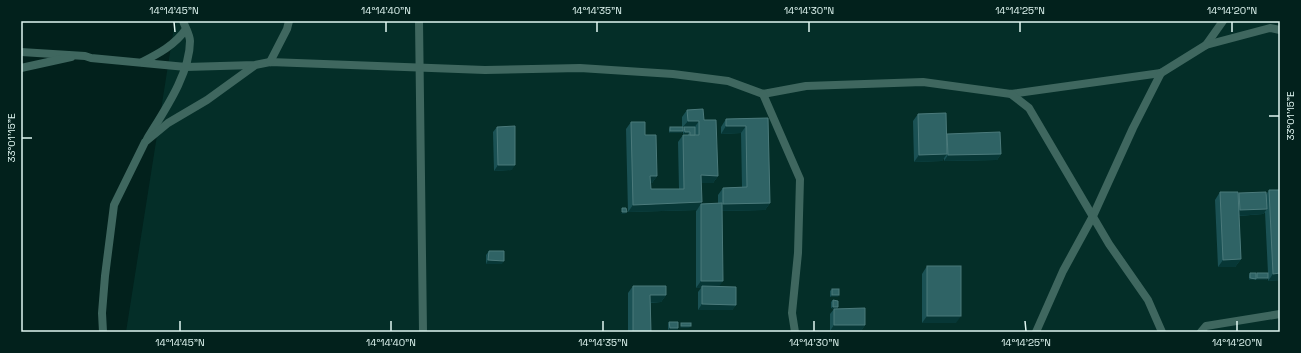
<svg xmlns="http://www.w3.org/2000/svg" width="1301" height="353" font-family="'Space Grotesk',sans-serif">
<rect width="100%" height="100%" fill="#02211c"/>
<polygon fill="#042e28" points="175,21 1280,21 1280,332 126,332"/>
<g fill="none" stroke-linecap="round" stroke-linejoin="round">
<g stroke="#3f675f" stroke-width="8">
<polyline points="419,21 423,332"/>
<polyline points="1206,45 1223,21"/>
<polyline points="21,52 85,56 91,58 186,67 255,65 270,62 485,70 580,68 673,74 728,81 763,94 806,86 923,82 1011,94 1161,73 1206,45 1270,28 1280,30"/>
<path d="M142,62C158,54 175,45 186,29"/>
<polyline points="270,62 287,29 289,21"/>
<polyline points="21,68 71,57"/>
<polyline points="763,94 800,179 798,253 792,313 795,332"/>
<polyline points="1011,94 1029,108 1109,244 1148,300 1162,332"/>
<path d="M147,139C164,111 190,74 190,41C190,35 185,27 183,21"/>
<polyline points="103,332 102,313 105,276 114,205 145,142 168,123 207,100 254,66"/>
<polyline points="1036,332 1063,271 1093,216 1133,128 1161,73"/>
<polyline points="1201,332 1206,326 1280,314"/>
</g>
</g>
<g fill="#1a5154">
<polygon points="687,110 704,120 718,176 713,183 701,183 702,202 701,204 718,203 718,195 723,188 742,187 741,133 721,134 721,127 726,119 768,118 770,203 765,210 722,211 719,286 736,305 732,310 698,310 698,292 701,288 696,288 696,211 697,210 628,212 626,129 631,122 645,135 657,176 652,183 650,183 651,189 679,189 678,142 683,135 688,135 688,134 683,134 683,129 684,128 683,128 683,131 681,133 669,133 669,129 670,127 682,127 682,117"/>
<polygon points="918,114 946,135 947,134 1001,154 997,160 944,161 944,158 942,161 914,162 913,121"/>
<polygon points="497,127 512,170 494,171 493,132"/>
<polygon points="1269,190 1280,190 1280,280 1268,281 1268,274 1268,278 1266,280 1256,280 1256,279 1255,280 1249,280 1249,275 1250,273 1256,275 1257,273 1268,273 1265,212 1263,214 1239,216 1241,259 1235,267 1218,267 1215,200 1220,192 1238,194 1239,193 1266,195"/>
<polygon points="489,251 502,264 486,264 486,255"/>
<polygon points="927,266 956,323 922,323 922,274"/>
<polygon points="633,286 666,295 661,302 651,303 651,332 628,332 628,293"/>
<polygon points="832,289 838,297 830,297 830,291"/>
<polygon points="833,300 838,307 837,309 865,325 861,331 830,331 830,314 834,309 835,309 831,308 831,302"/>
<polygon points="669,322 678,328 677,330 668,330 668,324"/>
</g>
<g fill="#073736">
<polygon points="688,121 699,121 694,128 684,127 684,128 682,128"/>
<polygon points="726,126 746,126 741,133 721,134"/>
<polygon points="670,131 683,131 681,133 669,133"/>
<polygon points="685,132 690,132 688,134 683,134"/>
<polygon points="947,154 942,161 914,162 919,155"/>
<polygon points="1001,154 997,160 944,161 948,155"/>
<polygon points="498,165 515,165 512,170 494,171"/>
<polygon points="701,175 718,176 713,183 696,183"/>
<polygon points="650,176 657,176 652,183 645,183"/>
<polygon points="702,202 697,210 628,212 633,205"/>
<polygon points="770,203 765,210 718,211 723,204"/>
<polygon points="1267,209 1263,214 1236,216 1240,210"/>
<polygon points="622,212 627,212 625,214 621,214"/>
<polygon points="1241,259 1235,267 1218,267 1223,260"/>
<polygon points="488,260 504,261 502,264 486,264"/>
<polygon points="1280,273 1280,280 1268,281 1273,274"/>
<polygon points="1250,278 1256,279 1255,280 1249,280"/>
<polygon points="1257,278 1268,278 1266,280 1256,280"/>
<polygon points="701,281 723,281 718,288 702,286 701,288 696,288"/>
<polygon points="650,295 666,295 661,302 645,303"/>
<polygon points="832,295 839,295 838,297 830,297"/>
<polygon points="702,304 736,305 732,310 698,310"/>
<polygon points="833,307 838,307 836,309 831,308"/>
<polygon points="927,316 961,316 956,323 922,323"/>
<polygon points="834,325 865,325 861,331 830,331"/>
<polygon points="681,326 691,326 689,328 680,328"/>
<polygon points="670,328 678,328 677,330 668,330"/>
</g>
<g fill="#2f6365" stroke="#4b7a7b">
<polygon points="703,109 704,120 716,120 718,176 701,175 702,202 633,205 631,122 645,122 645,135 656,135 657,176 650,176 651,189 684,189 683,135 699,135 699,121 688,121 687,110"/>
<polygon points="946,113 947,154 919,155 918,114"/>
<polygon points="768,118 770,203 723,204 723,188 747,187 746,126 726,126 726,119"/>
<polygon points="515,126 515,165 498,165 497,127"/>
<rect x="670" y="127" width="13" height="4"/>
<polygon points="684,127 695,127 695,135 690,135 690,132 685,132"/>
<polygon points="1000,132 1001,154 948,155 947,134"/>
<polygon points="1269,190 1280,190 1280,273 1273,274"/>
<polygon points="1220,192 1238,192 1241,259 1223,260"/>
<polygon points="1266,192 1267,209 1240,210 1239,193"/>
<polygon points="722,203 723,281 701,281 701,204"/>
<polygon points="622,208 626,208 627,212 622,212"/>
<polygon points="489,251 504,251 504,261 488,260"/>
<rect x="927" y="266" width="34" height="50"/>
<polygon points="1250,273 1256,273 1256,279 1250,278"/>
<rect x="1257" y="273" width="11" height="5"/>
<polygon points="633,286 666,286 666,295 650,295 651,332 633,332"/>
<polygon points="702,286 736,287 736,305 702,304"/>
<rect x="832" y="289" width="7" height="6"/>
<polygon points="833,300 838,301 838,307 833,307"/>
<polygon points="865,308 865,325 834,325 834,309"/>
<polygon points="669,322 678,322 678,328 670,328"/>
<rect x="681" y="323" width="10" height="3"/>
</g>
<path fill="none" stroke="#e0f6f1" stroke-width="1.5" d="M174,22L175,32M386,22V32M597,22V32M809,22V32M1020,22V32M1232,22V32M1269,116H1279M22,138H32M180,321V331M391,321V331M603,321V331M814,321V331M1025,321L1026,331M1237,321V331"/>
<rect width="1301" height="353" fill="none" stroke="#02211c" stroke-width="44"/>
<rect x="22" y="22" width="1257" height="309" fill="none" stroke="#e0f6f1" stroke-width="1.5"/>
<g font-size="10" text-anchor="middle" fill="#e0f6f1">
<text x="174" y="14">14°14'45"N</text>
<text x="386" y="14">14°14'40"N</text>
<text x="597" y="14">14°14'35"N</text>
<text x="809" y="14">14°14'30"N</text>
<text x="1020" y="14">14°14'25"N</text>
<text x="1232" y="14">14°14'20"N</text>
<text transform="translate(1290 116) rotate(-90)" y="4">33°01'15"E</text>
<text transform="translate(11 138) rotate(-90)" y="4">33°01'15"E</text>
<text x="180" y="346">14°14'45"N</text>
<text x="391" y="346">14°14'40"N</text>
<text x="603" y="346">14°14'35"N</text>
<text x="814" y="346">14°14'30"N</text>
<text x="1026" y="346">14°14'25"N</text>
<text x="1237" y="346">14°14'20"N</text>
</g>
</svg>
